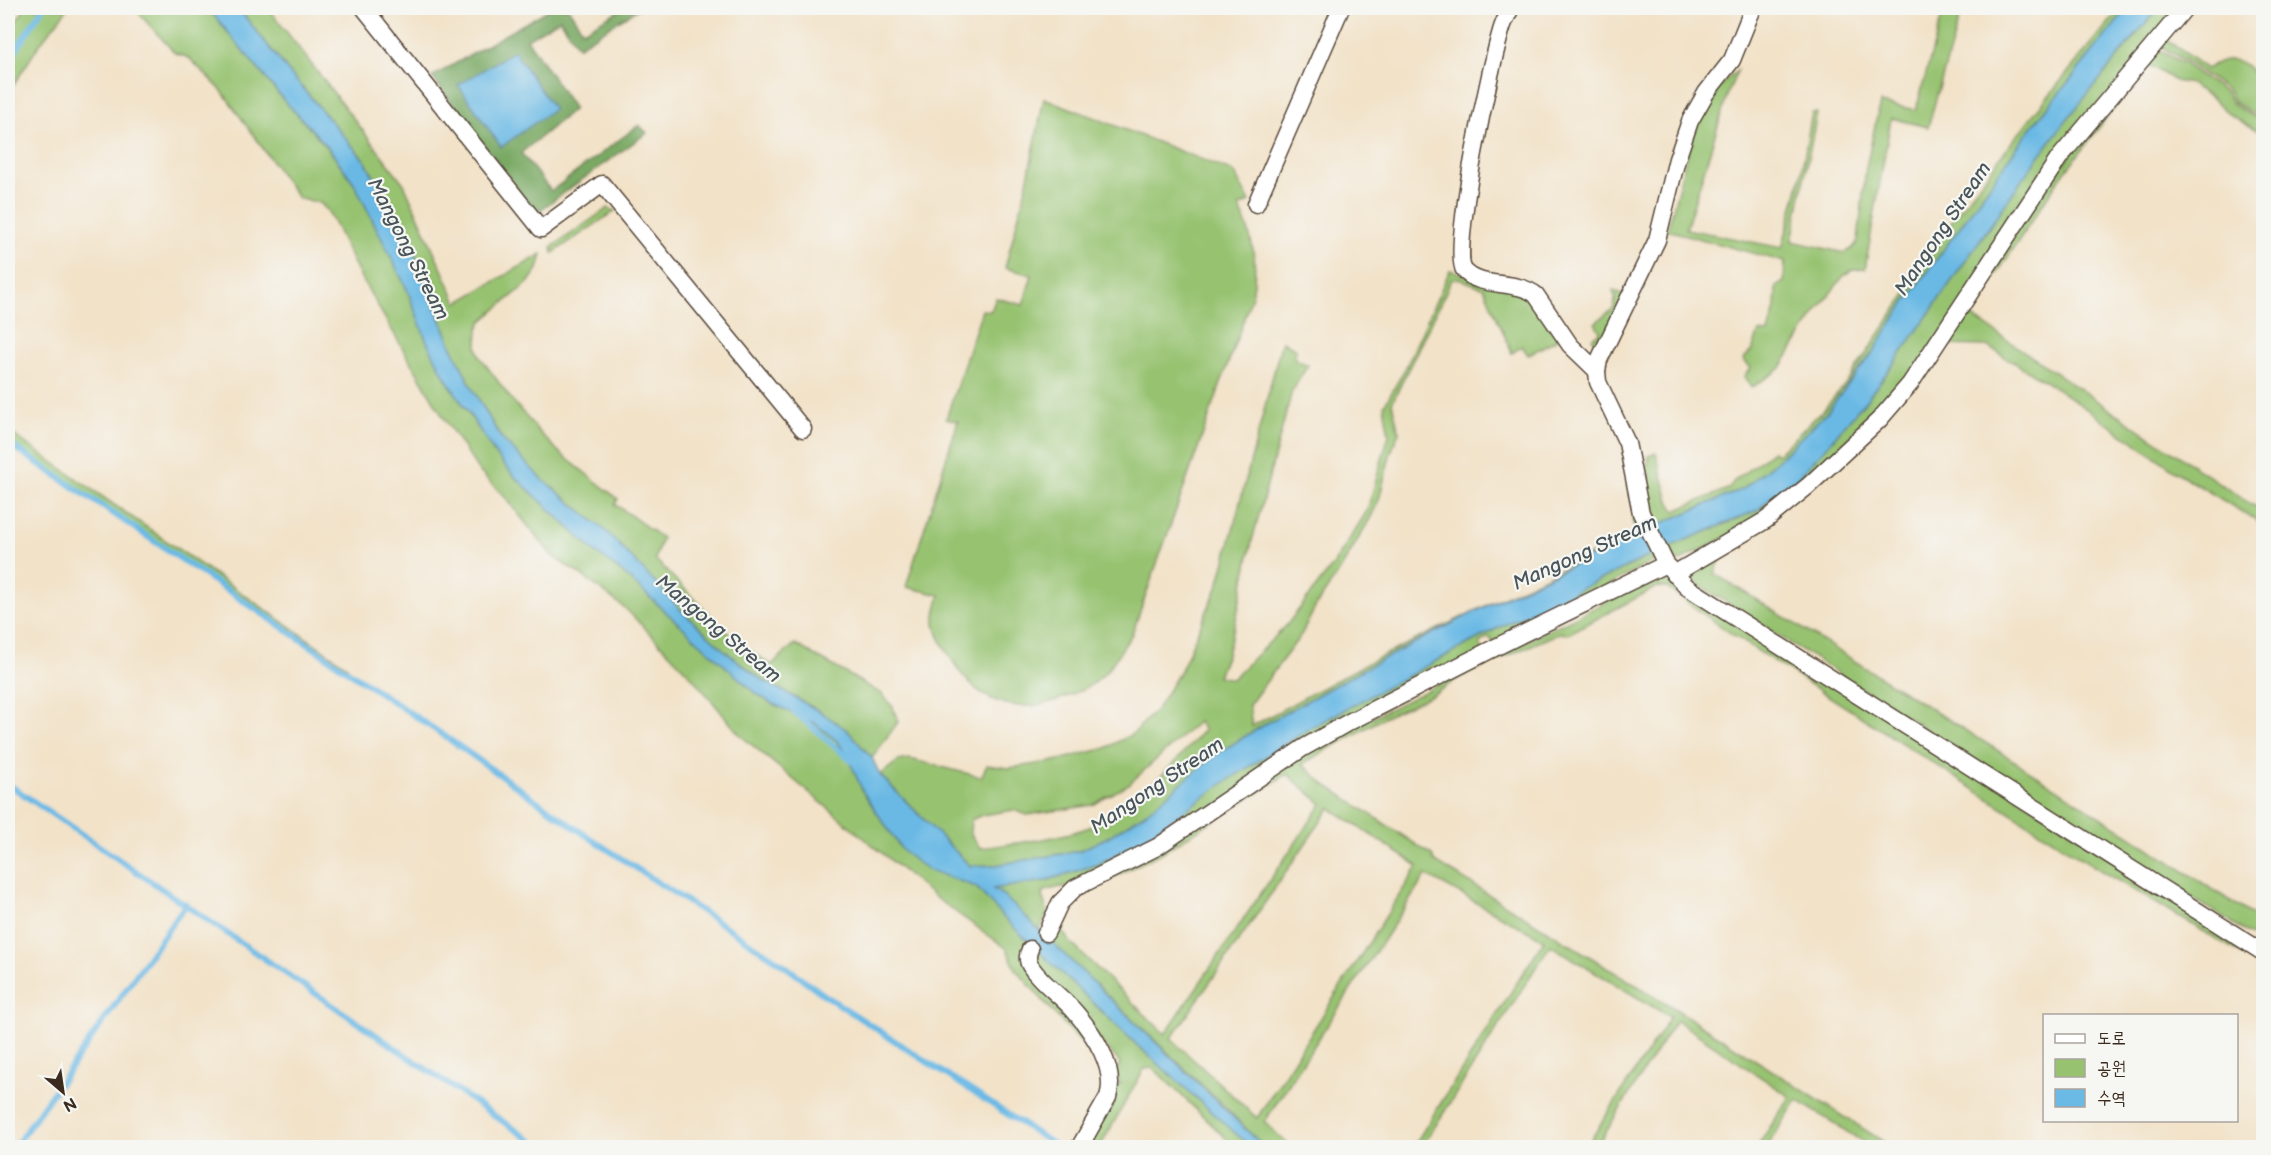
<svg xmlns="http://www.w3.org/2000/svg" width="2271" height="1155" font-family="'Balsamiq Sans','Poor Story',sans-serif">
<rect width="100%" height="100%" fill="#f6f6f2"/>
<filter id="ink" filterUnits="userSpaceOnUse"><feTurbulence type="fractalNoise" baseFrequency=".0167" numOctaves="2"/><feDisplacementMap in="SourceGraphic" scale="12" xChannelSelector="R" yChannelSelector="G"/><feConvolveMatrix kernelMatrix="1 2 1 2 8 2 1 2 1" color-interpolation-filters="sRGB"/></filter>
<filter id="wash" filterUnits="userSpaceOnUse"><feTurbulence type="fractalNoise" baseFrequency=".008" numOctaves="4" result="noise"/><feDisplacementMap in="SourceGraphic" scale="24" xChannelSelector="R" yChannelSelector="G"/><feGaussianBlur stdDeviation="1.35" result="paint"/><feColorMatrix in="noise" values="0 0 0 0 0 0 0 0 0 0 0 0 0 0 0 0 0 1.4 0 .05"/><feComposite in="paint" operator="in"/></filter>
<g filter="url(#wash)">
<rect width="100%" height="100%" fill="#f2e2c8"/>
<g fill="#97c371" stroke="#697648" stroke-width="1.5" fill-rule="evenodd">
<polygon points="25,8 42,8 8,59 8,34"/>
<polygon points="45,8 68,8 39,45 8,94 8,65"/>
<polygon points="134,8 208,8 282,98 327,147 354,183 407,289 427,342 445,377 496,455 513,475 595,552 623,573 754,692 771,703 814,723 837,741 847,755 863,792 902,850 976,887 1029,942 1025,955 1074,1015 1103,1062 1070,1031 1017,971 1006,948 936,898 740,735 692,677 626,609 584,577 552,556 505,497 479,471 445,420 360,276 328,211 320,203 298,198 222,91 189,58 175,53"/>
<polygon points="238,8 268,8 404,184 457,303 542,254 538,269 528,283 482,321 478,329 477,348 480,357 511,399 542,435 560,453 618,499 615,504 662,538 655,559 734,639 771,665 795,644 882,694 893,707 898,722 872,758 847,730 819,711 761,679 725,651 680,609 607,532 543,480 501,438 472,388 451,345 407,236 365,161 289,72"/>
<path d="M1944,8H1962L1928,127L1891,118L1865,269L1853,270L1845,274L1816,312L1780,369L1751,388L1744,376L1751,368L1743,360L1752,350L1759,332L1768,333L1775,308L1776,287L1784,282L1785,262L1667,230C1684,178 1689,105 1737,71L1728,93L1686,229L1782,248L1800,180L1812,113H1817L1792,241L1845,253L1853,248L1858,241L1866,167L1880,103L1916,110Z"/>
<path d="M2121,8H2128L2028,132L1896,316L1874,351L1827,412L1781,457L1743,489L1653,527C1642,505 1644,481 1649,456L1656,453L1669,501L1675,511L1730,488L1734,481L1773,451L1778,454L1825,408L1848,381L1923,269L1954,217L2032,116Z"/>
<polygon points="2158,8 2181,8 2142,55 1908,383 1764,518 1678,562 1664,549 1758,510 1821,453 1867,399 1898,358 2026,174 2064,123"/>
<path d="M2164,38L2207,69C2225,55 2245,56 2256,79L2253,96L2263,103V119L2235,103L2228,91L2184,60L2159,45Z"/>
<polygon points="2159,51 2182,62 2226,93 2234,105 2263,122 2263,134 2229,114 2212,98 2190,84 2175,81 2144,62"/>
<polygon points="2124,84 2125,94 2055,185 1970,315 2246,501 2263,511 2263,525 2180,474 2056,388 1987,346 1941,345 2014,231"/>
<path d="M1044,98L1234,172L1250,202L1239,206C1252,235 1259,264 1252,296L1132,634C1122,648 1113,666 1100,678C1092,686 1078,692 1068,696C1023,716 981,707 954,663C947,651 933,632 935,617C935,610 938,602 940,595L906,587L958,421L946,419L982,310L991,311L996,298L1023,305L1032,275L1005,268L1026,188Z"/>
<polygon points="608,208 615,211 553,253 552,247"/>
<path d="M1450,270L1526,293L1561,337L1528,355L1522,346L1512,353L1484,288L1457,278L1452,279L1392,403L1399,432L1390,455L1379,500L1371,517L1339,572L1317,604L1301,635L1249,705L1252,726L1366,664L1631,535L1634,528L1632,519L1636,517L1643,532L1484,607L1366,668L1267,723L1215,755L1147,812L1108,837L1079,851L996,865L970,866L880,775L898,761L910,759L981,777L987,765L1009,768L1051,762L1106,748L1134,733L1159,706L1183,666L1219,583L1282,341L1296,349L1295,359L1308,365L1292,391L1252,541L1237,615L1227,654L1218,676L1232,679L1286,626L1334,564L1367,511L1389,435L1384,406L1406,367ZM1198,722L1204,730C1170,767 1133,813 1084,829C1051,840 1015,843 980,848L970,833L971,820L982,815L1014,810L1027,815L1093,805L1129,784Z"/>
<polygon points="1613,290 1626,296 1598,346 1592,338 1600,332 1595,323 1614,308 1615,297"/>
<polygon points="8,431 348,667 348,670 22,451 8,441"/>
<polygon points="1760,528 1721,558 1715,574 2005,755 2263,922 2263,943 1696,583 1690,574"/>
<polygon points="1654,554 1656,560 1495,645 1489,637 1479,643 1483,651 1195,818 1068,888 1060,887 1045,891 1042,896 1048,913 1039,931 1003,895 992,889 1045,881 1098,864 1144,839 1228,780 1312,727 1496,629"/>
<path d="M1666,572L2263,954L2264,967L2100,870L1733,635L1667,588L1657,587L1568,634L1559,633L1460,677L1434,694L1387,716L1302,764L1323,783L1432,855L1434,861L1677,1010L1892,1147H1871L1797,1100L1767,1147H1757L1790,1097L1676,1020L1596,1147H1586L1670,1017L1550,945L1422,1147H1413L1544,940L1426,875L1264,1122L1291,1147H1264L1227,1109L1047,938L1067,901L1317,745ZM1287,774L1322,804L1165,1034L1070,942L1060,928L1068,909L1090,889L1163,852ZM1330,808L1418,866L1257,1118L1171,1039Z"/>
<polygon points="1038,950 1137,1045 1251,1147 1235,1147 1153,1068 1144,1069 1100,1147 1080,1147 1116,1084 1121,1084 1119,1079 1115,1077 1111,1069 1117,1069 1120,1063 1052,984 1032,954"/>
</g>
<polygon fill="#79a963" stroke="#5a6a40" stroke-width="1.5" points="551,8 568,8 583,31 623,8 639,8 578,47 560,19 527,39 574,109 521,153 551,191 639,125 647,133 536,213 432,77"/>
<g fill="#6bb9e5" stroke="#537282" stroke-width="1.5">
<polygon points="208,8 238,8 289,72 365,161 407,236 451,345 472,388 501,438 543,480 607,532 680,609 725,651 761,679 819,711 847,730 872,758 880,775 970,866 996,865 1079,851 1108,837 1147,812 1215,755 1267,723 1366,668 1484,607 1643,532 1654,554 1496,629 1312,727 1228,780 1144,839 1098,864 1045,881 993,889 1003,895 1264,1147 1251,1147 1137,1045 1004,918 976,887 929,870 914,860 902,850 863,792 847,755 837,741 814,723 771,703 754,692 623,573 595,552 513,475 496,455 445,377 427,342 407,289 354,183 327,146 282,98"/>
<polygon points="2128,8 2158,8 2064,123 2026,174 1898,358 1867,399 1821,453 1796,479 1771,497 1758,510 1664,549 1653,527 1743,489 1781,457 1827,412 1874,351 1896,316 2028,132"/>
<polygon points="514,51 554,109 501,147 458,85"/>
</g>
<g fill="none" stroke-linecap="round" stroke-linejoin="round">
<g stroke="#6bb9e5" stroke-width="6">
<polyline points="8,62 43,8"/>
<polyline points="8,443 446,737 584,834 781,963 823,994 1059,1148"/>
<polyline points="795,712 853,762"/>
<polyline points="8,784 542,1148"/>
<polyline points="14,1148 186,904"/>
</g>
</g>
</g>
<g filter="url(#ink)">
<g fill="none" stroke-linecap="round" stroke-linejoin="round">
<g stroke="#564638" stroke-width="19">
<g id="street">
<polyline points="364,8 541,229 602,184 803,429"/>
<path d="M1511,8C1508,14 1504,21 1502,28C1492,59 1450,250 1464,270C1478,289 1516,279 1536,295L1570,345L1597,371"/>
<polyline points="1753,8 1732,60 1706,93 1690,121 1677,159 1657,240 1599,360 1597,371 1598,382 1627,443 1641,513 1666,564 1687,587 2264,953"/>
<polyline points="1256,204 1341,8"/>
<polyline points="1674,574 1766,520 1808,486 1879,420 1910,384 2059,158 2185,8"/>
<polyline points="1046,933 1060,903 1075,888 1157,847 1303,748 1349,722 1500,645 1666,564"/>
<path d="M1030,949C1027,955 1027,961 1031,967C1042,984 1063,997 1076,1013C1094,1034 1117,1069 1108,1097L1079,1148"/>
</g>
</g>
<use href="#street" stroke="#fff" stroke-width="16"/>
</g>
</g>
<g text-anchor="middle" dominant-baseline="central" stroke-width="4.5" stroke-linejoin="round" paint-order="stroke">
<g font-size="20" font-style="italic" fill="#49555a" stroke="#f6f6f2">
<text transform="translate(1943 229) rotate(-56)">Mangong Stream</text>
<text transform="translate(408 249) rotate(63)">Mangong Stream</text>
<text transform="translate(1585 553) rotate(-24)">Mangong Stream</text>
<text transform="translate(718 629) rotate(40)">Mangong Stream</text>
<text transform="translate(1157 786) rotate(-34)">Mangong Stream</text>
</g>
</g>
<rect width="2271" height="1155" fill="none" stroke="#f6f6f2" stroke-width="30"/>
<rect x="2043" y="1014" width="195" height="108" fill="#f6f6f2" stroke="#aba49d" stroke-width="1.5"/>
<rect x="2055" y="1034" width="30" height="9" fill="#ffffff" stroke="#aba49d" stroke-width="1.5"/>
<text x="2097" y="1044" font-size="18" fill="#3b2a1e">도로</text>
<rect x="2055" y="1059" width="30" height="18" fill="#97c371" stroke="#aba49d" stroke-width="1.5"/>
<text x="2097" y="1074" font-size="18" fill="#3b2a1e">공원</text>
<rect x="2055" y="1089" width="30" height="18" fill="#6bb9e5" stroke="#aba49d" stroke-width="1.5"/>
<text x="2097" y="1104" font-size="18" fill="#3b2a1e">수역</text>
<g transform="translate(63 1092) rotate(151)" stroke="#f6f6f2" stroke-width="4.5" paint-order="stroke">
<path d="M0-4.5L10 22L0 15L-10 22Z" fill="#3b2a1e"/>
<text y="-9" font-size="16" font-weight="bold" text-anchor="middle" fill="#3b2a1e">N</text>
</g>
</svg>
